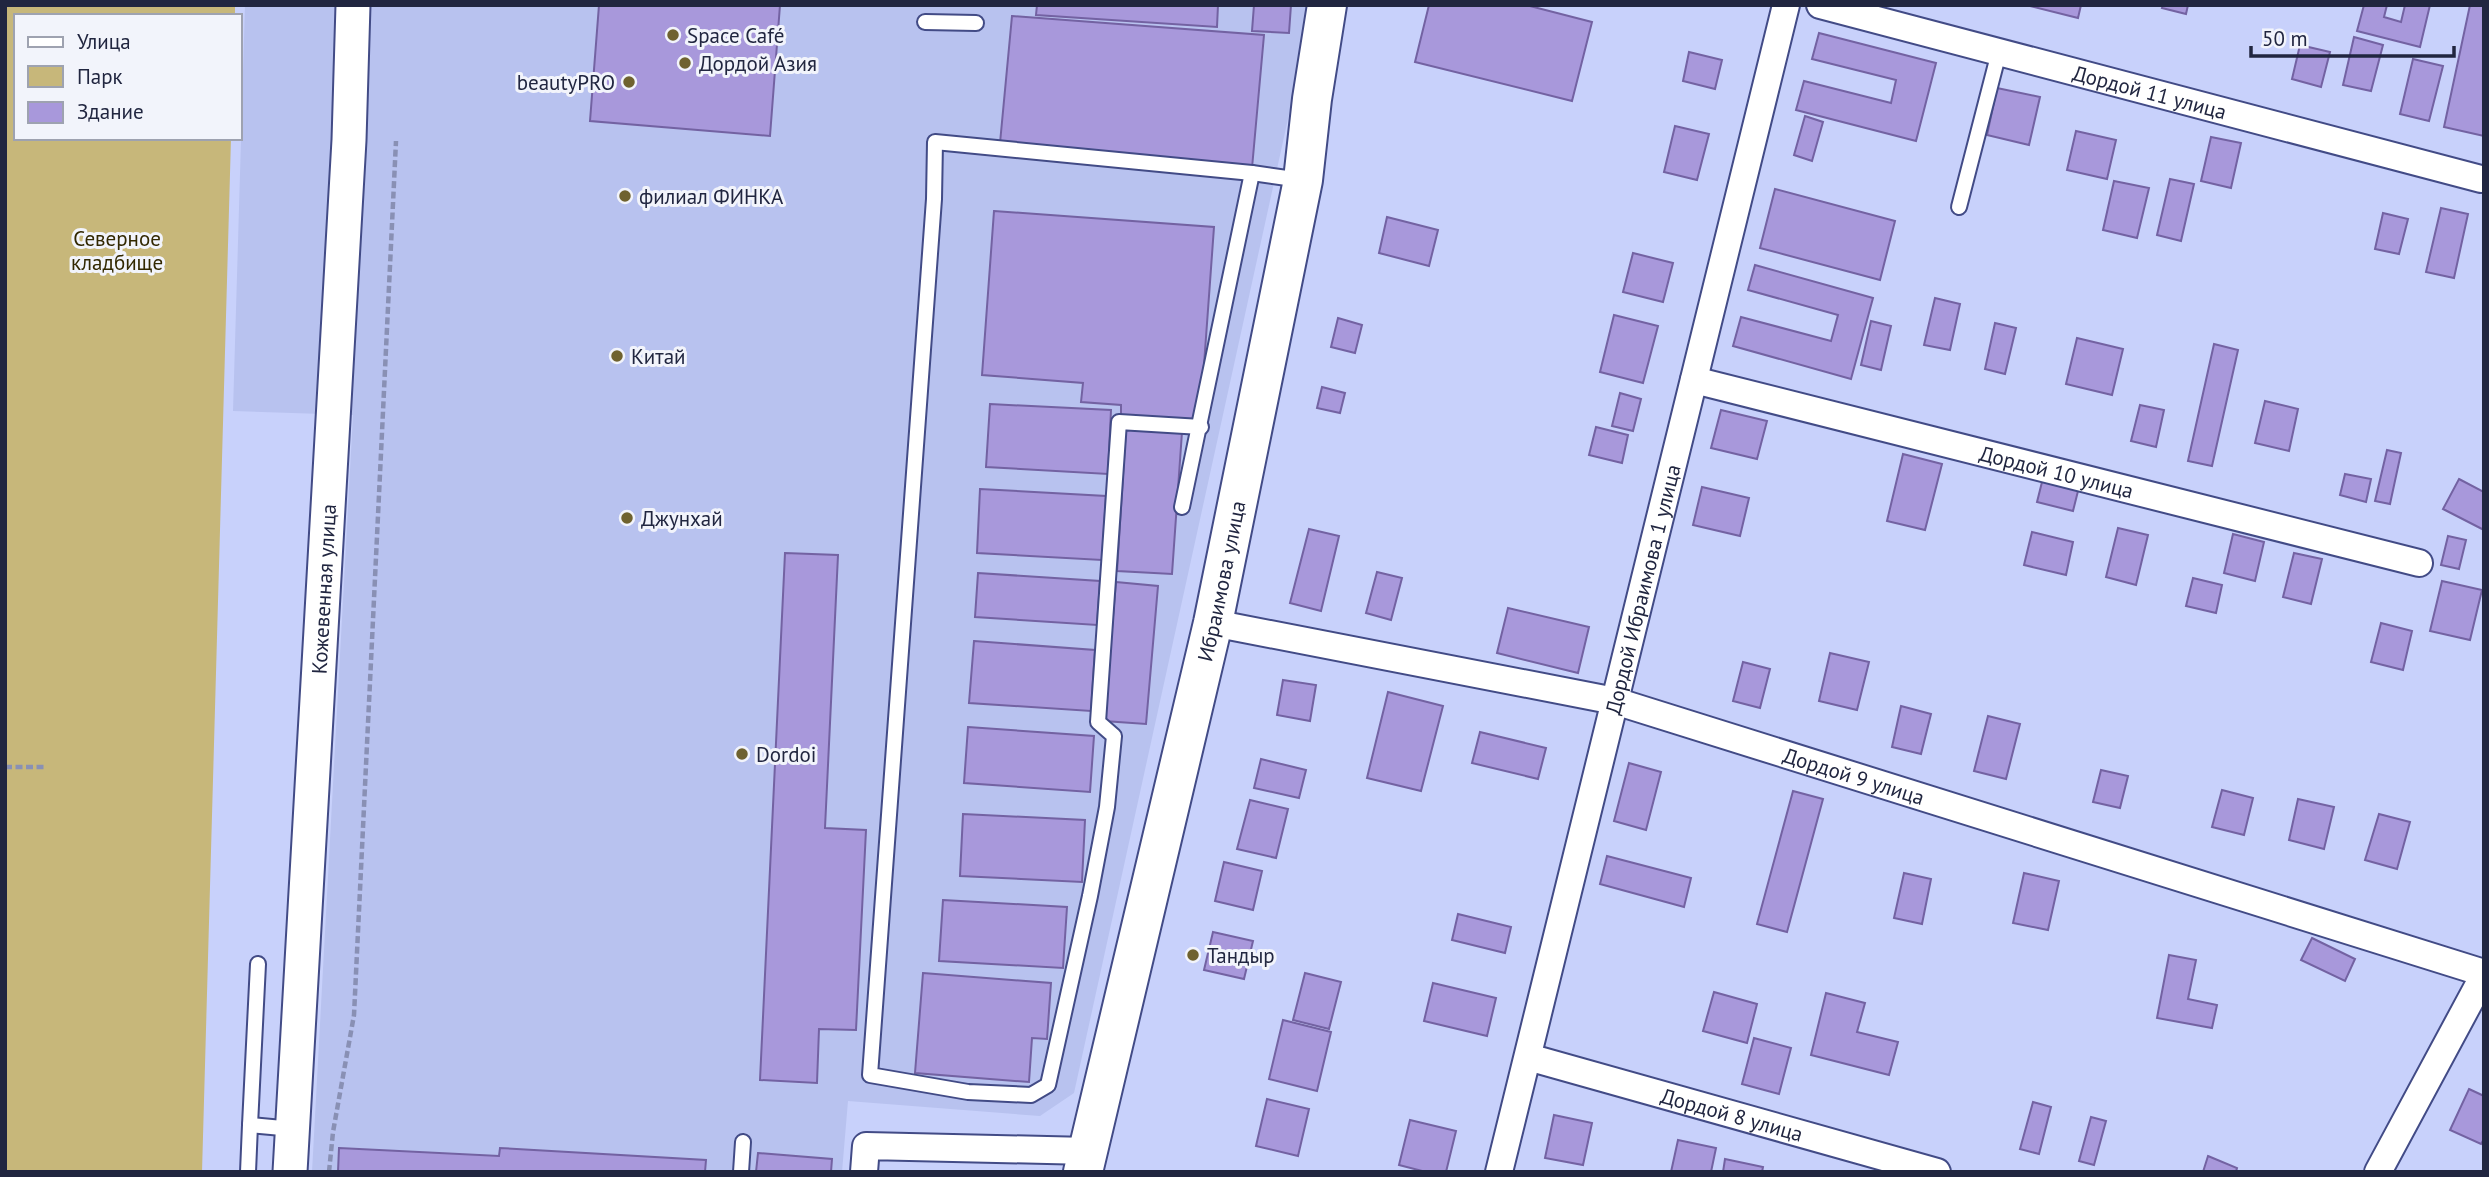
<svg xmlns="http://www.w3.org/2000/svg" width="2489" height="1177" font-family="'PT Sans',sans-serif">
<rect width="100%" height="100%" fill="#c8d1fb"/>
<polygon fill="#b8c2ef" points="245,5 1313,5 1074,1093 1040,1116 848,1101 842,1172 312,1172 353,415 233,411"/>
<polygon fill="#c7b77a" points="5,5 235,5 235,16 16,16 16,138 231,138 202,1172 5,1172"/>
<g fill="#a898db" stroke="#7362a2" stroke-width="2">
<polygon points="599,5 780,5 770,136 590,121"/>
<polygon points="1037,5 1218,5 1217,27 1036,15"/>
<polygon points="1254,5 1291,5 1289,33 1252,31"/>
<polygon points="1429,5 1526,5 1592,22 1572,101 1415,62"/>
<polygon points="2026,5 2081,5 2078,18"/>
<polygon points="2163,5 2188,5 2186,14 2162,8"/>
<polygon points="2364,5 2387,5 2384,17 2401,22 2405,5 2430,5 2420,47 2357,31"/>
<polygon points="2470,5 2484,5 2484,136 2444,127"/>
<polygon points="1012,16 1264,35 1252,168 1000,143"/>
<polygon points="1819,33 1936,63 1916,141 1796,110 1804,81 1891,103 1896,80 1812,59"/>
<polygon points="2354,37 2383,45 2371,91 2343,85"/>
<polygon points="2300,45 2330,52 2321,87 2292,79"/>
<polygon points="1689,52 1722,60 1715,89 1683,81"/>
<polygon points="2413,59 2443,66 2429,121 2400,114"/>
<polygon points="1997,88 2040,97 2029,145 1987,135"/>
<polygon points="1805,116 1823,122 1812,161 1794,155"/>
<polygon points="1675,126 1709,134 1697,180 1664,172"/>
<polygon points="2076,131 2116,140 2107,179 2067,170"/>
<polygon points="2211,137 2241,143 2231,188 2201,181"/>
<polygon points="2170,179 2194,184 2181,241 2157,235"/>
<polygon points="2114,181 2149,188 2137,238 2103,230"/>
<polygon points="1775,189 1895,221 1880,280 1760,248"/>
<polygon points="2441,208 2468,214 2454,278 2426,272"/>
<polygon points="994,211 1214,227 1200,420 1121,415 1121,405 1081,402 1083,383 982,375"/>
<polygon points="2383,213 2408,219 2399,254 2375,249"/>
<polygon points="1387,217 1438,230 1429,266 1379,253"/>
<polygon points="1633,253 1673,263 1663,302 1623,292"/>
<polygon points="1755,265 1873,298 1851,379 1733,346 1741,317 1831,341 1838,315 1748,290"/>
<polygon points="1935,298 1960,304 1950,350 1924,345"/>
<polygon points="1614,315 1658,326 1643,383 1600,372"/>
<polygon points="1338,318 1362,325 1355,353 1331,347"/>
<polygon points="1871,321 1891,326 1881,370 1861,365"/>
<polygon points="1995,323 2016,328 2005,374 1985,369"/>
<polygon points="2077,338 2123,349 2112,395 2066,384"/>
<polygon points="2214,344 2238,350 2212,466 2188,461"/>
<polygon points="1322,387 1345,393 1340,413 1317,408"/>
<polygon points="1620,393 1641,399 1633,431 1612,426"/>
<polygon points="2265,401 2298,409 2289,451 2255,443"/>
<polygon points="990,404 1111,410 1108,474 986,467"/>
<polygon points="2140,405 2164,410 2156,447 2131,441"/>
<polygon points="1721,410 1767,421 1757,459 1711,448"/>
<polygon points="1596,427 1628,435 1622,463 1589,455"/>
<polygon points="1126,428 1182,432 1172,574 1117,571"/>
<polygon points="2387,450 2401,453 2390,504 2375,501"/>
<polygon points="1903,454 1942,464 1925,530 1887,521"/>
<polygon points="2345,474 2371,479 2366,502 2340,495"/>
<polygon points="2043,478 2079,487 2073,511 2037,502"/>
<polygon points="2459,479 2484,492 2484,530 2443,509"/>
<polygon points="1702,487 1749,498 1740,536 1693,525"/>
<polygon points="980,489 1106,496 1102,560 977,553"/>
<polygon points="2118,528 2148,535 2136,585 2106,577"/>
<polygon points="1309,529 1339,536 1321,611 1290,603"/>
<polygon points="2032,532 2073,542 2066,575 2024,565"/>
<polygon points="2233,534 2264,542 2255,581 2224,573"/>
<polygon points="2448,536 2466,540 2459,569 2441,565"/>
<polygon points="785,553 838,555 825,828 866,830 856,1030 819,1029 817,1083 760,1080"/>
<polygon points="2294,553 2322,559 2311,604 2283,597"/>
<polygon points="1377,572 1402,578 1391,620 1366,613"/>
<polygon points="978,573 1100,581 1097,625 975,617"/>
<polygon points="2193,578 2222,585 2216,613 2186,606"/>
<polygon points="2442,581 2482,590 2470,640 2430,631"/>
<polygon points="1116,582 1158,586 1146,724 1104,721"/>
<polygon points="1508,608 1589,627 1578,673 1497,653"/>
<polygon points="2381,623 2412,631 2403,670 2371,662"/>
<polygon points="974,641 1095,650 1091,711 969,703"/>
<polygon points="1830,653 1869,662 1857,710 1819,701"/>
<polygon points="1743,662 1770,669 1760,708 1733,701"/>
<polygon points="1283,680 1316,685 1310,721 1277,715"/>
<polygon points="1388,692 1443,706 1421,791 1367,778"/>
<polygon points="1901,706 1931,714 1921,754 1892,747"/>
<polygon points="1988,716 2020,724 2006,779 1974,771"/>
<polygon points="968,727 1094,736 1090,792 964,783"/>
<polygon points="1480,732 1546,748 1538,779 1472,763"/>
<polygon points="1261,759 1306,770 1299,798 1254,788"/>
<polygon points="1629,763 1661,772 1646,830 1614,821"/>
<polygon points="2101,770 2128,776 2120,808 2093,802"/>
<polygon points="2222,790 2253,798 2244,835 2212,827"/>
<polygon points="1793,791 1823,799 1787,932 1757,924"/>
<polygon points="2298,799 2334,807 2324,849 2289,840"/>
<polygon points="1250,800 1288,809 1276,858 1237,849"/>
<polygon points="963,814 1085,820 1082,882 960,876"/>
<polygon points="2379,814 2410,822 2397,869 2365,860"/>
<polygon points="1607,856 1691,878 1684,907 1600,884"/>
<polygon points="1224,862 1262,871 1253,910 1215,901"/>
<polygon points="1904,873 1931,879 1922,924 1894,918"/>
<polygon points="2024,873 2059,881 2048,930 2013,923"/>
<polygon points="943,900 1067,907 1063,968 939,961"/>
<polygon points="1458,914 1511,927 1505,953 1452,940"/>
<polygon points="1213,932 1253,941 1244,979 1204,970"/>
<polygon points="2312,938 2355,959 2345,981 2301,960"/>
<polygon points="2169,955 2196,960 2188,999 2217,1005 2212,1028 2157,1018"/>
<polygon points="923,973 1051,983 1047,1039 1032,1038 1029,1082 915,1073"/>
<polygon points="1305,973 1341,982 1329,1029 1293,1020"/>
<polygon points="1433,983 1496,998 1487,1036 1424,1021"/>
<polygon points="1714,992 1757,1004 1747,1043 1703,1031"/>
<polygon points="1826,993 1865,1003 1857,1032 1898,1042 1889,1075 1811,1055"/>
<polygon points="1283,1020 1331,1032 1317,1091 1269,1079"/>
<polygon points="1754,1038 1791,1048 1779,1094 1742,1084"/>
<polygon points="2469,1089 2484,1096 2484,1139 2481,1144 2450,1130"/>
<polygon points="1267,1099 1309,1109 1298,1156 1256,1146"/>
<polygon points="2033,1102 2051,1107 2039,1154 2020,1149"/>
<polygon points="1554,1115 1592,1123 1583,1165 1545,1158"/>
<polygon points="2091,1117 2106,1121 2094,1165 2079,1161"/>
<polygon points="1410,1120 1456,1131 1446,1172 1426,1172 1399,1165"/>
<polygon points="1678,1140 1716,1148 1711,1172 1671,1172"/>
<polygon points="339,1148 499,1156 500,1148 706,1160 705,1172 338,1172"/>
<polygon points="758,1153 832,1159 831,1172 756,1172"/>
<polygon points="2208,1156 2237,1168 2236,1172 2203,1172"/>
<polygon points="1725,1159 1763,1167 1762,1172 1723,1172"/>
</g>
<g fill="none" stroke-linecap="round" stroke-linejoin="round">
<g stroke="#424b86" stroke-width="18">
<g id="service">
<polyline points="925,22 976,23"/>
<polyline points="1959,207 1999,52"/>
<polyline points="1201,427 1119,422 1098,722 1114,736 1107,807 1090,896 1048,1085 1031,1095 968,1092 870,1075 934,199 935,142 1252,173 1301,180"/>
<polyline points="1182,507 1252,173"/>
<polyline points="250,1125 258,964"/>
<polyline points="248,1172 250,1125 293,1129"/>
<polyline points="741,1172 743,1142"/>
</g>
</g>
<g stroke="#424b86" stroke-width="30">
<g id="minor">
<path id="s1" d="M1820,5L2481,179"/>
<path id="s2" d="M1694,380L2419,563"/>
<path id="s3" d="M1213,623L1615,701L2484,973"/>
<path id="s4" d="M1528,1057L1937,1172"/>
<polyline points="864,1172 866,1146 1089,1151"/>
<path id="s5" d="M1499,1172L1786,5"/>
<polyline points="2378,1172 2484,975"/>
</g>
</g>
<g stroke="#424b86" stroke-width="37">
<g id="tertiary">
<path id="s6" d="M290,1172L349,140L353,5"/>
</g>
</g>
<g stroke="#424b86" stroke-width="42">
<g id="secondary">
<path id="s7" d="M1083,1172L1213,623L1303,180L1312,99L1327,5"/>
</g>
</g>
<g stroke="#8990b4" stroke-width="4.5" stroke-dasharray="7 3.5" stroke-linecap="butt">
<polyline points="5,767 44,767"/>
<polyline points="329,1172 333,1132 354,1015 396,141"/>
</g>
<use href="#service" stroke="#fff" stroke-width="14"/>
<use href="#minor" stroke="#fff" stroke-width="26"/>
<use href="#tertiary" stroke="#fff" stroke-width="33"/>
<use href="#secondary" stroke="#fff" stroke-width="38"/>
</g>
<g fill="#6f622f" stroke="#f2f4fb" stroke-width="2.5">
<circle cx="673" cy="35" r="7"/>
<circle cx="685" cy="63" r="7"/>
<circle cx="629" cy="82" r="7"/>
<circle cx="625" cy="196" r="7"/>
<circle cx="617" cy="356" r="7"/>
<circle cx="627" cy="518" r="7"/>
<circle cx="742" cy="754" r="7"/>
<circle cx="1193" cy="955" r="7"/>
</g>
<g text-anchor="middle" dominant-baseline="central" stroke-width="6" stroke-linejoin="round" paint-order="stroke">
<g font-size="21" fill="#212640" stroke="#f2f4fb" text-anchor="start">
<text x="687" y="35">Space Café</text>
<text x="699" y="63">Дордой Азия</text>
<text x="615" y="82" text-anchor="end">beautyPRO</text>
<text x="639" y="196">филиал ФИНКА</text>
<text x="631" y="356">Китай</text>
<text x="641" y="518">Джунхай</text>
<text x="756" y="754">Dordoi</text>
<text x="1207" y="955">Тандыр</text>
</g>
<g font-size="21" fill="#212640" stroke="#f2f4fb">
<text stroke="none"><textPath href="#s1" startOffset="341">Дордой 11 улица</textPath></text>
<text stroke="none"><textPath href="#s2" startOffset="374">Дордой 10 улица</textPath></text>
<text stroke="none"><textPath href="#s7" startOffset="607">Ибраимова улица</textPath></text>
<text stroke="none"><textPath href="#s6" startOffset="584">Кожевенная улица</textPath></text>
<text stroke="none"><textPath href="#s5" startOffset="600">Дордой Ибраимова 1 улица</textPath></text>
<text stroke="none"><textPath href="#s3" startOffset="660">Дордой 9 улица</textPath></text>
<text stroke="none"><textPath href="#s4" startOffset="212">Дордой 8 улица</textPath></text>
</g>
<g font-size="21" fill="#322801" stroke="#f2f4fb">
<text x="117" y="238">Северное<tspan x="117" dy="24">кладбище</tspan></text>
</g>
</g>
<rect width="2489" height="1177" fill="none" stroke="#212640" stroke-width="14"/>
<rect x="14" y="14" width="228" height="126" fill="#f2f4fb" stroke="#9ea2b0" stroke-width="2"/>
<rect x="28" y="37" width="35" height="10" fill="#ffffff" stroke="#9ea2b0" stroke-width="2"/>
<text x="77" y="49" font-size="21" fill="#212640">Улица</text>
<rect x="28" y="66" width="35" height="21" fill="#c7b77a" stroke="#9ea2b0" stroke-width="2"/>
<text x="77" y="84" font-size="21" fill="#212640">Парк</text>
<rect x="28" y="102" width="35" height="21" fill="#a898db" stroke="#9ea2b0" stroke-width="2"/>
<text x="77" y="119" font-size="21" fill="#212640">Здание</text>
<path d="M2251 46v10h203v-10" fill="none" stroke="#212640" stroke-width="3.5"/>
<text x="2262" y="46" font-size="21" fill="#212640" stroke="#f2f4fb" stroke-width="5" paint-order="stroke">50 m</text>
</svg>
